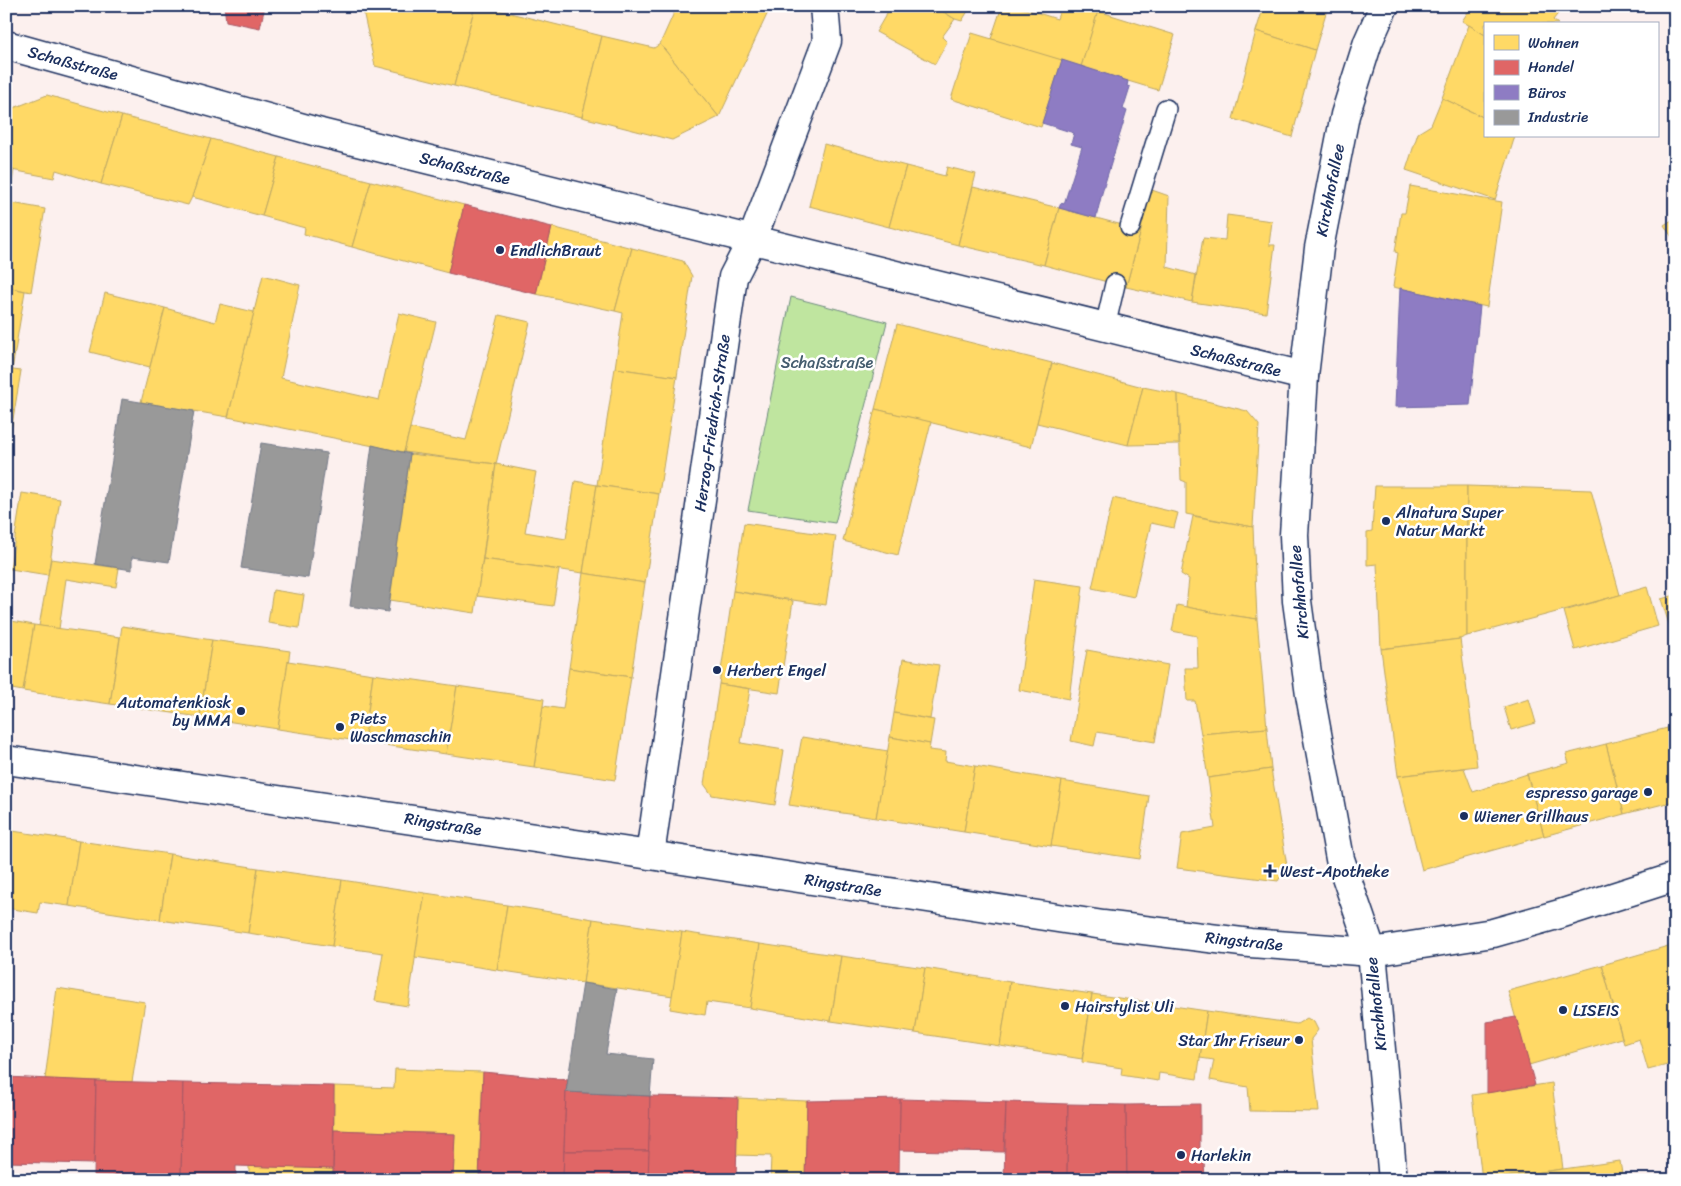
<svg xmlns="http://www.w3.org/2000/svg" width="1681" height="1186" font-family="Sriracha,sans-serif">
<rect width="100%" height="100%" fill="#fcf0ee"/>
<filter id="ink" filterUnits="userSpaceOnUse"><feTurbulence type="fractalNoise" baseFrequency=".02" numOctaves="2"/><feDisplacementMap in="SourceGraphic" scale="10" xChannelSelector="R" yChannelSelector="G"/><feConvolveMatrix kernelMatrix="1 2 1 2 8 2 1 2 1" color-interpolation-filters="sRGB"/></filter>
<g filter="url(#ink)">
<polygon fill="#bfe59f" stroke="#6d8a7e" points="791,297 887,322 835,523 748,510"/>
<g fill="#ffd966" stroke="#bba664">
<polygon points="362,6 475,6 454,86 375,66"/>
<polygon points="475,6 482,6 602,36 582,117 454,86"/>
<polygon points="677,6 771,6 719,117 660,44"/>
<polygon points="891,6 934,6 955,19 942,37 947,42 935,64 876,32"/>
<polygon points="934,6 971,6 962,21 955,19"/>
<polygon points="1002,6 1016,6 1057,19 1061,6 1100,6 1081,67 991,39"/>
<polygon points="1264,6 1328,6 1315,50 1256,31"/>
<polygon points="1472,6 1564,6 1553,20 1558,24 1485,24 1485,35 1462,21"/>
<polygon points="1098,11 1175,35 1158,90 1081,67"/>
<polygon points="1469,25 1485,35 1485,118 1442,98"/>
<polygon points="1256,31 1315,50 1292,137 1233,119"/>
<polygon points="972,33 1062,60 1041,127 951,99"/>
<polygon points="602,36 654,48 660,44 719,117 672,140 582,117"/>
<polygon points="47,95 122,116 101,184 56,170 54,178 6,169 6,111"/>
<polygon points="1442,98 1485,118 1485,136 1515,136 1495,200 1406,170 1418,133 1431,125"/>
<polygon points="122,116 211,139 192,197 188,205 101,184"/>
<polygon points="211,139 279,157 262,216 192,197"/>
<polygon points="824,144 906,166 889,227 809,206"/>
<polygon points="279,157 371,181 352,247 304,234 305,228 262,216"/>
<polygon points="906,166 945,176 947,167 976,174 958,245 889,227"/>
<polygon points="6,169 14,170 9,203 6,202"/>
<polygon points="371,181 464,205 448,273 352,247"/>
<polygon points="1410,186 1502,202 1487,307 1393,287 1398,253 1395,252 1401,213 1405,213"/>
<polygon points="973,187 1059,208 1044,265 958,245"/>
<polygon points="1149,189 1169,196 1167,267 1196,275 1192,302 1126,287 1141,230"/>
<polygon points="6,202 45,209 31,292 6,287"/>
<polygon points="1059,208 1141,230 1126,287 1044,265"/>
<polygon points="1227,215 1272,221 1269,245 1275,245 1266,313 1192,302 1203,238 1225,240"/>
<polygon points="1675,218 1675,242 1664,225"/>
<polygon points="552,227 632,248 615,311 536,294"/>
<polygon points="632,248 683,261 692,276 677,377 615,368 623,313 615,311"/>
<polygon points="263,275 300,285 281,378 379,400 399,313 436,322 404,452 228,417"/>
<polygon points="6,287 25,291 12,370 6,369"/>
<polygon points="105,293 165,308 150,367 90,352"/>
<polygon points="220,304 254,312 228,417 141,402 165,308 215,322"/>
<polygon points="499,315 530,322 496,464 404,452 410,428 466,440"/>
<polygon points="897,324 1052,363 1031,447 875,409"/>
<polygon points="1052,363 1143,387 1128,445 1037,423"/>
<polygon points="615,368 677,377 659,494 597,485"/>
<polygon points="6,369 21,371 6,461"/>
<polygon points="1143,387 1178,394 1179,444 1128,445"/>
<polygon points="1178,394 1247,411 1259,425 1253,527 1186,514 1186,482 1181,480"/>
<polygon points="875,409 931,422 898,555 843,541"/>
<polygon points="410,454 496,464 475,613 390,600"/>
<polygon points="496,464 536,472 525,532 566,539 575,481 597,485 583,573 483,559"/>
<polygon points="597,485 659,494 645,583 583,573"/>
<polygon points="1375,486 1467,486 1467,636 1460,639 1381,649 1377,564 1367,565 1367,532 1372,531"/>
<polygon points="1467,486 1591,490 1620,595 1467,636"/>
<polygon points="22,493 60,499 48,575 10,569"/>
<polygon points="1113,498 1178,513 1174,528 1151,523 1134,597 1092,588"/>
<polygon points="1193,516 1253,527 1257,619 1216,613 1186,607 1189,579 1181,574"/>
<polygon points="744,523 836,536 826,605 733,591"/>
<polygon points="51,559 119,568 116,587 66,579 59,629 39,626"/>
<polygon points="483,559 559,570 553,606 477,596"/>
<polygon points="583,573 645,583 631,677 569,668"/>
<polygon points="1034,579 1083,586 1069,699 1019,690"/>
<polygon points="1647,587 1658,626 1575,650 1564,611"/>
<polygon points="273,590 304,595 299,628 268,623"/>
<polygon points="733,591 793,601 779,693 719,684"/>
<polygon points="1675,595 1675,643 1661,599"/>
<polygon points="1177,605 1216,613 1257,619 1267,728 1201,734 1195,701 1187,701 1185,668 1198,668 1197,636 1172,631"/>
<polygon points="6,620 34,625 23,691 6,688"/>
<polygon points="34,625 120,637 110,704 23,691"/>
<polygon points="122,626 212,640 200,717 110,704"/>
<polygon points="1460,639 1477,766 1398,776 1381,649"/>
<polygon points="212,640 290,651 278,729 200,717"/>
<polygon points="1087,650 1168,665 1155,742 1097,732 1094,746 1071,741"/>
<polygon points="903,659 939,665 930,719 894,713"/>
<polygon points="288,661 373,674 364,742 278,729"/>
<polygon points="569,668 631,677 615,780 534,767 543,706 563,709"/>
<polygon points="373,674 457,686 446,754 364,742"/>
<polygon points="719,684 750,689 741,743 784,750 775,805 712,795 704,784"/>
<polygon points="457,686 544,699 534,767 446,754"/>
<polygon points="1529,699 1536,723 1511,730 1504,707"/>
<polygon points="894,713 934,720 930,744 890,737"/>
<polygon points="1675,726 1675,801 1624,814 1606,744"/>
<polygon points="1267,728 1271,769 1208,778 1201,734"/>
<polygon points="802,737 888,751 876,818 789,805"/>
<polygon points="890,737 930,744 929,750 946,752 945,761 975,766 964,832 876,818"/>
<polygon points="1606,744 1624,814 1544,836 1527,774 1569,763 1566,754"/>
<polygon points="975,766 1062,781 1051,846 964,832"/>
<polygon points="1464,768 1473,792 1527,774 1544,836 1422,870 1398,776"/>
<polygon points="1271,769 1287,866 1278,881 1177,868 1182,834 1215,828 1208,778"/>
<polygon points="1062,781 1149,796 1140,859 1051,846"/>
<polygon points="6,830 79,841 69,906 40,902 38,913 6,908"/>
<polygon points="79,841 170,854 160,920 69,906"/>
<polygon points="170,854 258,868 248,933 160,920"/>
<polygon points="258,868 342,880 332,946 248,933"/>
<polygon points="342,880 425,893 408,1006 375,1001 383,953 332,946"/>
<polygon points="425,893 507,905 497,970 415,957"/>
<polygon points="507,905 593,919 583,983 497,970"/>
<polygon points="593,919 682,932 673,996 583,983"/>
<polygon points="682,932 760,944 750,1008 707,1002 705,1015 670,1009"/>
<polygon points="760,944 841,956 831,1021 750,1008"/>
<polygon points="1675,944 1675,1063 1648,1070 1639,1039 1624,1044 1602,965"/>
<polygon points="841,956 925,968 915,1033 831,1021"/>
<polygon points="1602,965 1622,1038 1529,1065 1508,991"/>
<polygon points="925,968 1010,982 1000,1046 915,1033"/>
<polygon points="1010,982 1092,994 1082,1059 1000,1046"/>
<polygon points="57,988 145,1002 132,1082 45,1079"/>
<polygon points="1092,994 1207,1011 1197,1079 1159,1073 1158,1081 1121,1075 1122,1068 1082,1062"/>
<polygon points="1207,1011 1297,1024 1307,1018 1314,1022 1318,1030 1311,1039 1319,1112 1250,1111 1248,1087 1210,1080 1214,1060 1200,1058"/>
<polygon points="395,1069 483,1072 479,1180 453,1180 455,1134 334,1130 334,1086 394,1088"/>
<polygon points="1552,1083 1563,1169 1482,1180 1472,1095"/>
<polygon points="738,1098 807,1101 805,1180 770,1180 771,1156 736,1155"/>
<polygon points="1620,1161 1623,1180 1483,1180 1563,1169"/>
<polygon points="249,1166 333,1169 333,1180 249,1180"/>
</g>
<g fill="#e06666" stroke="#a55664">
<polygon points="224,6 265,6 260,28 226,21"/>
<polygon points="464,205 552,227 536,294 448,273"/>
<polygon points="1516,1017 1535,1085 1487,1093 1487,1022"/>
<polygon points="483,1072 568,1080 566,1092 563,1180 479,1180"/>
<polygon points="6,1077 96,1081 94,1164 6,1162"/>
<polygon points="96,1081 183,1083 181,1177 94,1175"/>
<polygon points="183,1083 334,1086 333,1169 236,1166 236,1180 159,1180 159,1176 181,1177"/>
<polygon points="566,1092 650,1096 649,1151 564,1151"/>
<polygon points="650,1096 738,1098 736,1179 648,1177"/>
<polygon points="900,1099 1006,1102 1004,1152 899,1150"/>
<polygon points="900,1099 899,1180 805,1180 807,1101"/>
<polygon points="1006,1102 1068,1104 1067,1180 1004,1180"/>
<polygon points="1068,1104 1126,1105 1127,1180 1067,1180"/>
<polygon points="1200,1104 1200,1161 1204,1161 1205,1180 1127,1180 1126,1105"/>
<polygon points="334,1130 455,1134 453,1180 333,1180"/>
<polygon points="564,1151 649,1151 648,1180 563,1180"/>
</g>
<g fill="#8e7cc3" stroke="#6c65a5">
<polygon points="1062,60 1128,81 1127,86 1130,87 1123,109 1127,111 1102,193 1096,218 1059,208 1061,203 1064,204 1082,147 1071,144 1074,133 1042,123"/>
<polygon points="1400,288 1480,306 1470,405 1395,407"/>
</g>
<g fill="#999" stroke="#737987">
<polygon points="122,399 194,411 169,562 132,557 132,570 95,564"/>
<polygon points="261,443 327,453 308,578 241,568"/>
<polygon points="372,445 410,454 388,612 350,606"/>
<polygon points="583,983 617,989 606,1054 653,1059 650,1096 566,1092"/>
</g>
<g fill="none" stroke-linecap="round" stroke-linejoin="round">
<g stroke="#1b2f5e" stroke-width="22">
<g id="lane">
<polyline points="1130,227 1166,109"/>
<polyline points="1105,327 1115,284"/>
</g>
</g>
<g stroke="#1b2f5e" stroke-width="31">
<g id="street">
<polyline points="6,45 321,133 1304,376"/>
<polyline points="650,855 733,277 752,240 827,41 824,6"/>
<polyline points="1372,952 1340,859 1310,695 1297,601 1294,535 1304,376 1319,248 1345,115 1368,42 1384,6"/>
</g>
</g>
<g stroke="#1b2f5e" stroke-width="31">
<g id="secondary">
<polyline points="6,760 650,855 1103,925 1250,943 1372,952 1493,933 1560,914 1675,877"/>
<polyline points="1372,952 1393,1180"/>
</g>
</g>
<use href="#lane" stroke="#fff" stroke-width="19"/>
<use href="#street" stroke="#fff" stroke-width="28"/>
<use href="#secondary" stroke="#fff" stroke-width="28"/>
</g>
</g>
<g fill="#1b2f5e" stroke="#fff" stroke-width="2">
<circle cx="500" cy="250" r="5"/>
<circle cx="1386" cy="521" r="5"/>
<circle cx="717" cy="670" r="5"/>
<circle cx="241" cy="711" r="5"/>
<circle cx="340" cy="727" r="5"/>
<circle cx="1648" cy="792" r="5"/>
<circle cx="1464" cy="816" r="5"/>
<path d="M1267.5 863.5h5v5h5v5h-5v5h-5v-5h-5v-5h5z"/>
<circle cx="1065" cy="1006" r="5"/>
<circle cx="1563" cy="1010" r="5"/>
<circle cx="1299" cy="1040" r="5"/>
<circle cx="1181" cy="1155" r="5"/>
</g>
<g text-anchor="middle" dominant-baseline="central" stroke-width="5" stroke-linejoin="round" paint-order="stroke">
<g font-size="16" fill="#1b2f5e" stroke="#fff">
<text transform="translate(73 63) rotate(15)">Schaßstraße</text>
<text transform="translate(465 168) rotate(14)">Schaßstraße</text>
<text transform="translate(1330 190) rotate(-79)">Kirchhofallee</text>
<text transform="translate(1236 360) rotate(14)">Schaßstraße</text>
<text transform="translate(712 423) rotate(-82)">Herzog-Friedrich-Straße</text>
<text transform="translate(1299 592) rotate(-95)">Kirchhofallee</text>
<text transform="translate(443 824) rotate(9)">Ringstraße</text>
<text transform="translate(843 885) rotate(9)">Ringstraße</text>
<text transform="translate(1244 941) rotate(6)">Ringstraße</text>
<text transform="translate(1376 1004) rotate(-96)">Kirchhofallee</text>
</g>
<g font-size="16" fill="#1b2f5e" stroke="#fff" text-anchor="start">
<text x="510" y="250">EndlichBraut</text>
<text x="1396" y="512">Alnatura Super<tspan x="1396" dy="18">Natur Markt</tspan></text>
<text x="727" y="670">Herbert Engel</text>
<text x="231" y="702" text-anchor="end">Automatenkiosk<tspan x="231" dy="18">by MMA</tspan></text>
<text x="350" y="718">Piets<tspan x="350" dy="18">Waschmaschin</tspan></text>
<text x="1638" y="792" text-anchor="end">espresso garage</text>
<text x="1474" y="816">Wiener Grillhaus</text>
<text x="1280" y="871">West-Apotheke</text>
<text x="1075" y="1006">Hairstylist Uli</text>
<text x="1573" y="1010">LISEIS</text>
<text x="1289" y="1040" text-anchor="end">Star Ihr Friseur</text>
<text x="1191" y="1155">Harlekin</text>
</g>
<g font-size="16" fill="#445c6e" stroke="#fff">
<text x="827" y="362">Schaßstraße</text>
</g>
</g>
<rect width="1681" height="1186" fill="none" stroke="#fff" stroke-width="25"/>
<rect x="12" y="12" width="1656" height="1161" fill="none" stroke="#1b2f5e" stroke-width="2" filter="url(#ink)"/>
<rect x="1484" y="22" width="175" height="115" fill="#ffffff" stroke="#a4acbf"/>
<rect x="1494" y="35" width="25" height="15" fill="#ffd966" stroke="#a4acbf"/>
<text x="1528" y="48" font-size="15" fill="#1b2f5e">Wohnen</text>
<rect x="1494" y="60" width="25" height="15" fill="#e06666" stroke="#a4acbf"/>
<text x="1528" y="72" font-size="15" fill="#1b2f5e">Handel</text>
<rect x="1494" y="85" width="25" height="15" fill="#8e7cc3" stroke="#a4acbf"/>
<text x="1528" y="98" font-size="15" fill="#1b2f5e">Büros</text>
<rect x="1494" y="110" width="25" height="15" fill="#999999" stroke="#a4acbf"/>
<text x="1528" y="122" font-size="15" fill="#1b2f5e">Industrie</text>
</svg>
